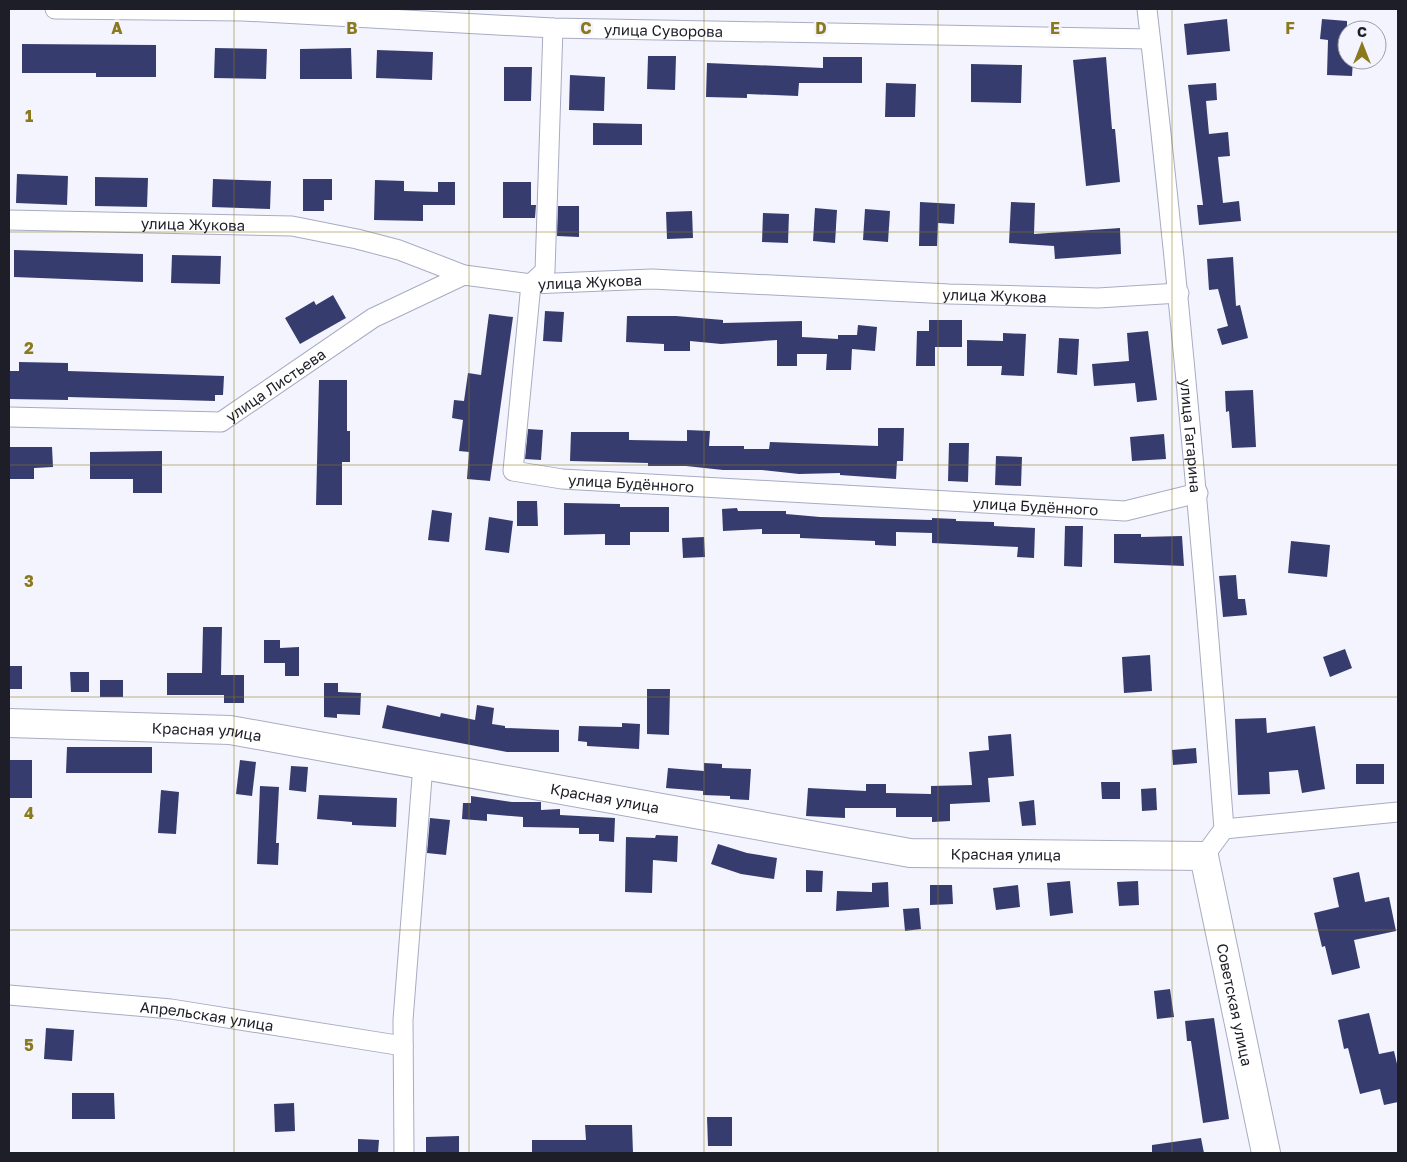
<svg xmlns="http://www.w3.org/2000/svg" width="1407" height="1162" font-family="'Golos Text',sans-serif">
<rect width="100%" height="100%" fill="#f3f4fe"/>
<g fill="#373c6f">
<polygon points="1227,19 1230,51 1187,55 1184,24"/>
<polygon points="1322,19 1347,21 1347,60 1353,60 1352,76 1327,75 1328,40 1320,39"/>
<polygon points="22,44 156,45 156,77 96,77 96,73 22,73"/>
<polygon points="215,48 267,49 266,79 214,78"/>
<polygon points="351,48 352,79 300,79 300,49"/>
<polygon points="377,50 433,52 432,80 376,78"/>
<polygon points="648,56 676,56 675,90 647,89"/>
<polygon points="823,57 862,57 862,83 799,83 798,96 747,94 747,98 706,97 707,63 823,68"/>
<polygon points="1106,57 1112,129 1115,129 1120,182 1086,186 1073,60"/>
<polygon points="971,64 1022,65 1021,103 971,102"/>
<polygon points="504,67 532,67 531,101 504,101"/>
<polygon points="570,75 605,77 604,111 569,110"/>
<polygon points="886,83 916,84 915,117 885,117"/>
<polygon points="1216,83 1217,100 1206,101 1209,134 1228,132 1230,156 1218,157 1223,203 1239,201 1241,221 1199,225 1197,205 1203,205 1188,85"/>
<polygon points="593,123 642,124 642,145 593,145"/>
<polygon points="17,174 68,176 67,205 16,203"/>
<polygon points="95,177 148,178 147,207 95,206"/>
<polygon points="213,179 271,181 270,209 212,207"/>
<polygon points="303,179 332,179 332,200 324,200 324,211 303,211"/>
<polygon points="375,180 404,181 404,191 438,192 438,182 455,182 455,205 423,205 423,221 374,220"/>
<polygon points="503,182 531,182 531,205 536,205 535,218 503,218"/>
<polygon points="920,202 955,204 954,224 938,223 937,246 919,246"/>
<polygon points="1011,202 1035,203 1034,234 1120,228 1121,254 1055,259 1054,246 1009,243"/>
<polygon points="558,206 579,206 579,237 557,236"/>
<polygon points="815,208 837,210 835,243 813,241"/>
<polygon points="865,209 890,211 888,242 863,240"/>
<polygon points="692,211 693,238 667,239 666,212"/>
<polygon points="763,213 789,214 788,243 762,242"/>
<polygon points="14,250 143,254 143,282 14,277"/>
<polygon points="172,255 221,256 220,284 171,283"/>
<polygon points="1233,257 1236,306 1240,305 1248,338 1222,345 1217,329 1228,326 1218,289 1209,290 1207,259"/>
<polygon points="333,295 346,318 300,344 285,318 314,301 316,305"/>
<polygon points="545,311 564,312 562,342 543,341"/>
<polygon points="489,314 513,317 490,481 467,479 469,452 459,451 463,420 452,418 454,400 464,401 468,373 481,375"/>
<polygon points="627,316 676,316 723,320 723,323 802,321 802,337 838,339 838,335 857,335 858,325 877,327 875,351 852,349 851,370 826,370 827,354 797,354 797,366 777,366 777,340 721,344 690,341 690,351 664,351 664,344 626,342"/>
<polygon points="929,320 962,320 962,347 935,347 935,366 916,366 917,331 929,331"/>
<polygon points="1148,331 1157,400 1137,402 1135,383 1094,386 1092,364 1129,361 1127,333"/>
<polygon points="1003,333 1026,334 1024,376 1001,375 1002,366 967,366 967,340 1003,341"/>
<polygon points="1059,338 1079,339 1077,375 1057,373"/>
<polygon points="19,362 68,363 68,371 224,376 223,395 215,395 215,401 68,397 68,400 9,399 9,371 19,371"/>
<polygon points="319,380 347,380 347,431 350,431 350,462 342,462 342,505 316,505"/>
<polygon points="1253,390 1256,447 1232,448 1229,411 1226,412 1225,391"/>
<polygon points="878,428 904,428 903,461 897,461 896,479 840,475 840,473 799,474 762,470 723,470 686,466 648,466 648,463 570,461 571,432 629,432 629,440 687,441 687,430 710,431 709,446 744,446 744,449 769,449 770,442 878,446"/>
<polygon points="528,429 543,430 541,460 525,459"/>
<polygon points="1164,434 1166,459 1132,461 1130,437"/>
<polygon points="949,443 969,443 968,482 948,481"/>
<polygon points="9,447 52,447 53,467 34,468 34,479 9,479"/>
<polygon points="162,451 162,493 133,493 133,479 90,479 90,452"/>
<polygon points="996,456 1022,457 1021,486 995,485"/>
<polygon points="517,501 537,501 538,526 517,526"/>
<polygon points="564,503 620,504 620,507 669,507 669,532 630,532 630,545 605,545 605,534 564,535"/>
<polygon points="737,508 738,511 786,511 786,514 820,517 932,520 932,518 956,519 956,521 994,522 994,526 1035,528 1034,558 1017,557 1018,547 932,543 932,533 896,532 896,546 875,545 875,541 800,538 800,534 762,534 762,529 723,531 722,509"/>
<polygon points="432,510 452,513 449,542 428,540"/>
<polygon points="489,517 513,521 509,553 485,550"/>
<polygon points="1065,526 1083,526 1082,567 1064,566"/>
<polygon points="1114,534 1141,534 1141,537 1182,536 1184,566 1114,563"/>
<polygon points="704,537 705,557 683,558 682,538"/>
<polygon points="1291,541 1330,545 1327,577 1288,573"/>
<polygon points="1236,575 1238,599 1245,599 1247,615 1223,617 1219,576"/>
<polygon points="203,627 222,627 221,675 244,675 244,703 224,703 224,695 167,695 167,673 202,673"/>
<polygon points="264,640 280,640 280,648 299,647 299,676 285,676 285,663 264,663"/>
<polygon points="1345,649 1352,668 1330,677 1323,657"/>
<polygon points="1150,655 1152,691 1124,693 1122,657"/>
<rect x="9" y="666" width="13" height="23"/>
<polygon points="70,672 89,672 89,692 71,692"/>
<rect x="100" y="680" width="23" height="17"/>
<polygon points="324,683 338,683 338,692 361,693 360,715 337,714 337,718 324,717"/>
<polygon points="647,689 670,689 669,735 647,734"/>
<polygon points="387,705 440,717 441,713 475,720 477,705 494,708 492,724 505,726 505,728 559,730 559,752 507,752 382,728"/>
<polygon points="1266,718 1267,733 1315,726 1325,789 1302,793 1298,770 1269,772 1270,794 1238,795 1235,719"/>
<polygon points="622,723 640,724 639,749 587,746 587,742 578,741 579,726 622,727"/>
<polygon points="1011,734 1014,776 988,778 990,802 950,804 950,821 932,822 932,817 896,817 896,808 845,808 845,818 806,816 808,788 866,791 866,784 886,784 886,793 931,794 931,786 972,785 969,752 989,750 988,736"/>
<polygon points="67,747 152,747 152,773 66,773"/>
<polygon points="1196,748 1197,763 1173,765 1172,750"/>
<rect x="9" y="760" width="23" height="38"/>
<polygon points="240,760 256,762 252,796 236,794"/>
<polygon points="704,763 722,764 722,768 751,769 749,800 730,799 730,796 703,795 703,791 666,788 668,768 704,771"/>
<rect x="1356" y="764" width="28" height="20"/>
<polygon points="291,766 308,767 306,792 289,790"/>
<polygon points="1101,782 1120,782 1120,799 1102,799"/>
<polygon points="260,786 279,787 276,843 279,843 278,865 257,864"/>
<polygon points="1156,788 1157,810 1142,811 1141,789"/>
<polygon points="161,790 179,792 176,834 158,833"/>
<polygon points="319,795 397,798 396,827 352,825 352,822 317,819"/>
<polygon points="471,796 512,802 541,802 541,810 560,809 560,815 615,818 614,842 599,841 599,834 579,834 579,828 523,827 523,817 487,814 487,821 462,819 463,803 471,803"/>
<polygon points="1034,800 1036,825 1022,826 1019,802"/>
<polygon points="430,818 450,820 446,855 427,853"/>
<polygon points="656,835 678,836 677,862 653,860 652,893 625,892 626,837 655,838"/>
<polygon points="718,844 747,853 777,858 774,879 741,874 711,864"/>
<polygon points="806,870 823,871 822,892 806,892"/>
<polygon points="1359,872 1365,902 1389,897 1396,931 1354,940 1360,968 1332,975 1325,946 1322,947 1314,913 1339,907 1333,878"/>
<polygon points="1070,881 1073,913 1050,916 1047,883"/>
<polygon points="1138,881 1139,905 1119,906 1117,882"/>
<polygon points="888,882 889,907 836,911 837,891 872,892 872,883"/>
<polygon points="930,885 952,885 953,904 930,905"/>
<polygon points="1018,885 1020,907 996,910 993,888"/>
<polygon points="919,908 921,929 905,931 903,909"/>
<polygon points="1170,989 1174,1017 1157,1019 1154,991"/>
<polygon points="1369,1013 1379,1054 1394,1051 1398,1068 1398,1102 1384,1105 1380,1089 1360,1094 1348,1048 1344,1049 1338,1020"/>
<polygon points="1214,1018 1229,1119 1203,1123 1191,1041 1187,1041 1185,1021"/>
<polygon points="46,1028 74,1030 72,1061 44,1059"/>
<polygon points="72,1093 114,1093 115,1119 72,1119"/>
<polygon points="294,1103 295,1131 275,1132 274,1104"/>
<polygon points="707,1117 732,1117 732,1146 708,1146"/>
<polygon points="585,1125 632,1125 633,1153 532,1153 532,1140 586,1140"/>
<polygon points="459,1136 459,1153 426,1153 426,1137"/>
<polygon points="1201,1138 1204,1153 1152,1153 1152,1145"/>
<polygon points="358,1139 379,1140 378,1153 358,1153"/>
</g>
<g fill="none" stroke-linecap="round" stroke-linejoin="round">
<g stroke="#a8acc2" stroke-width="21">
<g id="street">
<path id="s1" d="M55,9L243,11L553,28L1150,39"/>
<path id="s2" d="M1147,9C1179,282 1203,555 1224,829L1204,856"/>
<path id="s3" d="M553,28L545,271L531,284L513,471L562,479L1125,511L1198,493"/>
<path id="s4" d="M9,220L292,226L357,239L399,250L464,275L531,284L652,279L949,294L1098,298L1179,293"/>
<path id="s5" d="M9,417L221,422L373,318L464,275"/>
<polyline points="1224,829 1398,812"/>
<path id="s6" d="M9,995L171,1009L403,1046"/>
<polyline points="404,1153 403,1020 423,765"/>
</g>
</g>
<g stroke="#a8acc2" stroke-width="30">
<g id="secondary">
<path id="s7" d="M9,723L230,730L910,853L1204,856L1266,1153"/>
</g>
</g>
<use href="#street" stroke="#fff" stroke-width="19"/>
<use href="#secondary" stroke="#fff" stroke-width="28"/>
</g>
<path fill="none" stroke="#8b791e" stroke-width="1" stroke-opacity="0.55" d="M234,9V1153M469,9V1153M704,9V1153M938,9V1153M1172,9V1153M9,232H1398M9,465H1398M9,697H1398M9,930H1398"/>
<g text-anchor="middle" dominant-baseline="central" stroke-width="5" stroke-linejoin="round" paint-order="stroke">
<g font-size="15" fill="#1d1e27" stroke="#f3f4fe">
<text stroke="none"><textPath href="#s1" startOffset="609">улица Суворова</textPath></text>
<text stroke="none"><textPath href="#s4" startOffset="184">улица Жукова</textPath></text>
<text stroke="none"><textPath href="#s4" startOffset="589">улица Жукова</textPath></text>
<text stroke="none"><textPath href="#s4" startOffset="994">улица Жукова</textPath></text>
<text stroke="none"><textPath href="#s5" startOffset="278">улица Листьева</textPath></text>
<text stroke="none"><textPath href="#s2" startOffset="429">улица Гагарина</textPath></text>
<text stroke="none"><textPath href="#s3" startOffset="569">улица Будённого</textPath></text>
<text stroke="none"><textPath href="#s3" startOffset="974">улица Будённого</textPath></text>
<text stroke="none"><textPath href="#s7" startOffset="198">Красная улица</textPath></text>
<text stroke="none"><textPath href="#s7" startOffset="602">Красная улица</textPath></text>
<text stroke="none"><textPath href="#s7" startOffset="1008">Красная улица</textPath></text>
<text stroke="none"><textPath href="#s7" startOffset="1358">Советская улица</textPath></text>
<text stroke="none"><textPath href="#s6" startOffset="199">Апрельская улица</textPath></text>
</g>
</g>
<g font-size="16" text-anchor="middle" font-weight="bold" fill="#8b791e" stroke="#f3f4fe" stroke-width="5" stroke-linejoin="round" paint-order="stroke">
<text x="117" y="34">A</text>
<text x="352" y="34">B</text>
<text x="586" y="34">C</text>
<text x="821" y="34">D</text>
<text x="1055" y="34">E</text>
<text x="1290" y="34">F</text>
<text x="29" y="122">1</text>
<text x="29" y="354">2</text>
<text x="29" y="587">3</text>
<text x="29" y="819">4</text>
<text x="29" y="1051">5</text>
</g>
<rect width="1407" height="1162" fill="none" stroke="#1d1e27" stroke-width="20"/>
<g transform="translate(1362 45)"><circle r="24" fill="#f3f4fe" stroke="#9d9ea8"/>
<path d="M0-4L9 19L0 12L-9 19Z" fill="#8b791e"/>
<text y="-8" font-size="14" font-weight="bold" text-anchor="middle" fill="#1d1e27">С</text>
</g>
</svg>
